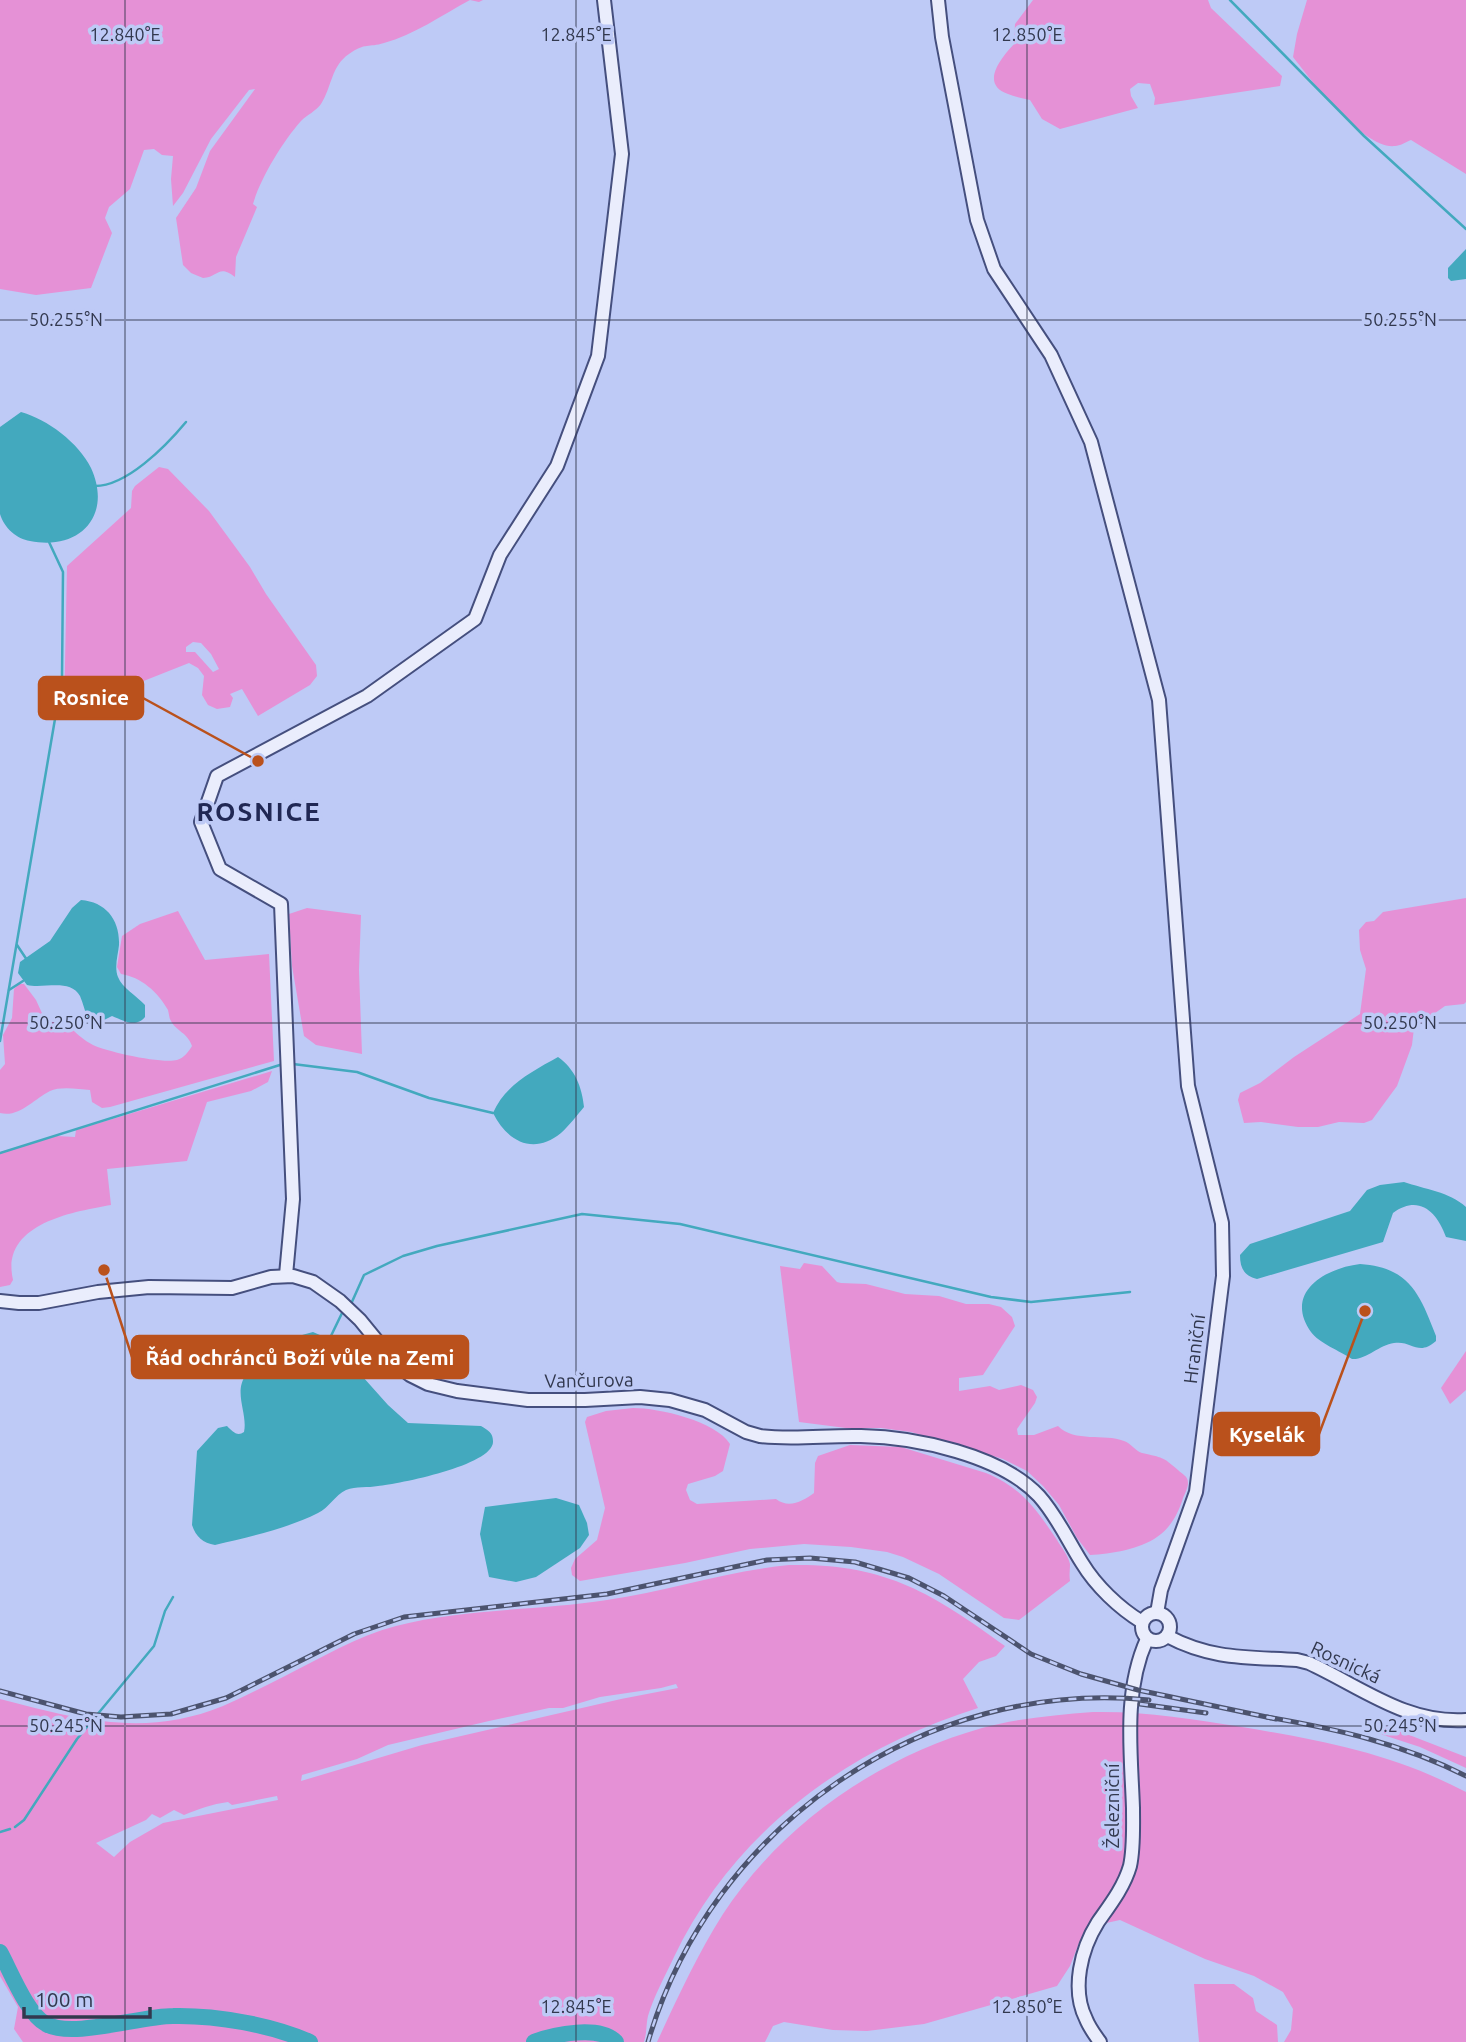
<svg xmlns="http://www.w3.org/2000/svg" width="1466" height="2042" font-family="Ubuntu,sans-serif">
<rect width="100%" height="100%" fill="#becaf6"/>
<g fill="#e591d6" fill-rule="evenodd">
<path d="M0,0H483L479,2L470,0C442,15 414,35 384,43C368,48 366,42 349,54C331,66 332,87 321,104C316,111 307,115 301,121C283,141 260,179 253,204L257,207L236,257L235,277C218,264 219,277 203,278L191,273L183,265L176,218L196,188L210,151L255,89L249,90L211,139L183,193L173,206L171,179L173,156L162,155L154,149L144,150L130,189L109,207L105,218L112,233L91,288L36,295L0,289Z"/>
<path d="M1033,0H1208L1211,8L1282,76L1280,86L1154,105L1155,98L1150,84L1138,83L1130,89L1131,96L1138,108L1060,129L1042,119L1030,100C1023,98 1015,97 1008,94C979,84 1002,57 1014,44L1015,24Z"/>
<path d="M1307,0H1466V174L1411,140C1406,142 1400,146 1395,146C1364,150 1311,80 1293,57L1297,34Z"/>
<path d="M159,467L168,469L209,511L250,567L266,594L316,665L317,676L310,685L258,716L242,689L230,694L233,698L230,707L217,709L208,705L202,695L204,676L198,668L189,663L136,684L117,713L64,714L67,566L131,508L132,491L135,486ZM193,642L201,643L211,654L219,669L213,672L195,652H186V647Z"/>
<polygon points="1466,898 1466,1002 1464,1004 1445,1006 1414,1028 1412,1045 1397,1086 1372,1120 1364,1123 1339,1122 1318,1127 1298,1127 1261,1122 1244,1123 1238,1100 1240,1093 1260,1083 1294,1057 1360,1014 1366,969 1360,950 1359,930 1366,922 1374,921 1383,912"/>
<polygon points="307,908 361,915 359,970 362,1054 316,1045 304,1036 292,966 289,914"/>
<path d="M178,911L205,960L269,954L274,1061L110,1107L102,1108L92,1102L90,1090C79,1089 60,1086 50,1091C34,1099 19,1118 0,1113V1070L5,1064L3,1035L12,1018L14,989L19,984H24L36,1000L46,1022C71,1020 73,1035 93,1045C108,1052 162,1064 177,1060C184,1058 189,1051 192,1046C187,1032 177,1032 171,1021C169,1018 169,1014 168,1010C158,992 141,977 121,974L117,967L122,936L140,924Z"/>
<path d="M272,1071L268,1082L251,1091L207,1102L187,1161L107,1169L111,1205C72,1212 0,1224 13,1280L10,1285L0,1287V1152L57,1136L75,1137L76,1130Z"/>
<path d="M804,1263L822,1266L837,1282L841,1283L866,1284L905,1294L939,1296L966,1304H989L1001,1307L1012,1317L1015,1326L983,1375L959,1378V1391L990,1386L999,1390L1021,1385L1033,1390L1037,1397L1035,1403L1017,1429L1018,1435H1034L1058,1426C1075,1443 1104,1433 1124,1441C1131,1443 1135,1451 1142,1453C1163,1458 1162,1456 1178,1470C1182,1474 1188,1476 1188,1483C1188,1487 1185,1494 1183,1498C1179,1512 1170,1529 1157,1537C1140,1549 1111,1554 1090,1555L1077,1538L1059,1505L1043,1486L1027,1471L1003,1459L911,1432L881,1428H846L799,1422L780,1266L800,1269Z"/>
<polygon points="1466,1351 1466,1390 1450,1404 1441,1388"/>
<path d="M633,1408C659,1408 716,1421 730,1444L723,1471L715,1476L688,1484L686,1490L690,1500L697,1504L776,1499C789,1509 803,1501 814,1493L815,1463L818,1456L850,1445L901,1447L986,1473C1022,1488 1036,1509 1057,1540C1061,1547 1068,1555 1070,1564C1070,1570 1069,1575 1070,1581L1019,1620L1004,1618L939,1574L903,1557L887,1552L851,1547L804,1544L750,1549L685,1563L580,1581L572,1575L571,1568L575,1559L597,1540L605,1508L585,1422L587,1417L606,1411Z"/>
<path d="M789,1565C884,1563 931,1592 1005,1646L996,1656L979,1662L963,1679L978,1708C848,1749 734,1831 674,1957C665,1976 654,1996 648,2016C646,2024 647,2033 644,2042H23L14,2029L18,2007L0,1976V1699C77,1719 145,1738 223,1706C244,1697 265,1686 285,1676C321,1658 357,1636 396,1626C464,1608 537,1611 607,1600C668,1591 727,1571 789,1565ZM676,1684L678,1688L621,1699L422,1745L301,1781L302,1775L357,1759L388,1745L489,1721L549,1708H563L600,1697L661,1688ZM277,1796L278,1800L163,1823L130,1842L114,1857L96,1843L146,1820L152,1814L160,1818L174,1810L184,1815C199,1809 212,1804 228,1802L232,1805Z"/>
<path d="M1093,1712C1144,1711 1192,1719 1242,1727C1324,1741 1391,1753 1466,1792V2042H1284L1291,2030L1293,2009L1283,1992L1254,1976L1205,1959L1120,1920L1097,1925L1079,1943L1070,1966L1057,1986L924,2024L867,2031L833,2030L784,2022L773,2026L765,2042H657C677,1999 697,1955 723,1914C782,1824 879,1757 982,1728C1019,1718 1056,1715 1093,1712Z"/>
<polygon points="1386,1726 1466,1757 1466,1768 1420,1747 1368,1730"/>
<polygon points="1194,1984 1234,1984 1253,1998 1256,2011 1277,2025 1278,2042 1199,2042"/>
</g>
<g fill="#43a9be">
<polygon points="1466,249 1466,279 1451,281 1448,278 1448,268"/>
<path d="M21,412C47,419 79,443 91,468C113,516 79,551 30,541C17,539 4,528 0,514C0,508 0,499 0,492C0,471 0,449 0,427Z"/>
<path d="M81,900C106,902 120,920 119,945C118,955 114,967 118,977C122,988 137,996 145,1005V1017C136,1028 124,1021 112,1016L100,1022L91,1023C85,1015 84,1005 80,996C70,978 44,989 27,985L18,973L20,962L50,941L72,908Z"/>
<path d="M558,1057C575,1069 582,1087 584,1107C577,1115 569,1126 561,1133C533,1156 507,1141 493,1113C505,1085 533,1071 558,1057Z"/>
<path d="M1404,1182C1424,1189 1450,1192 1466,1207V1241L1446,1237C1437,1212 1419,1194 1393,1213L1383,1242L1257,1279C1244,1276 1240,1268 1240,1255L1250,1244L1350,1211L1367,1190L1380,1185Z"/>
<path d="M1360,1264C1409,1267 1420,1294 1436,1336V1341C1418,1357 1412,1340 1394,1343C1379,1345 1366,1360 1352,1359C1340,1351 1319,1343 1311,1332C1283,1292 1326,1268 1360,1264Z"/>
<path d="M313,1332L329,1339L388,1405L408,1423L481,1426C488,1430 493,1433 493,1441C495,1465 398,1484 378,1486C368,1488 356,1486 346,1490C335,1495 329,1508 318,1513C286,1529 249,1537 215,1545C203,1543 196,1537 192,1525L197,1451L218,1428L227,1426C232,1431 237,1437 244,1432C248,1414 233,1392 246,1375L302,1335Z"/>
<polygon points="556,1498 579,1505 587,1523 589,1535 580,1548 536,1577 516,1582 489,1577 480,1534 485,1507"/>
</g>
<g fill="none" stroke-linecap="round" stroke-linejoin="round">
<g stroke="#43a9be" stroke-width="2.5">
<polyline points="1230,0 1364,136 1466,229"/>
<path d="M94,486C126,487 166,446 186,422"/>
<polyline points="17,945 27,960"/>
<polyline points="9,990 23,981"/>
<polyline points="0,1041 62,678 63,572 49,542"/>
<polyline points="293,1064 357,1072 429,1098 493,1113"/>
<polyline points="0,1153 283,1064"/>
<polyline points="351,1304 364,1275 403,1256 437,1246 582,1214 680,1224 991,1297 1031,1302 1130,1292"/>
<polyline points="329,1340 343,1311"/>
<polyline points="15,1827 24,1820 77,1739 154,1646 165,1611 173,1597"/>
<polyline points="0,1832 10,1829"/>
</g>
<g stroke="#43a9be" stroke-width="16">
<path d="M0,1952C10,1970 27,2014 46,2024C72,2039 140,2016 173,2016C216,2015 272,2025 310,2042"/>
<path d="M534,2042C554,2034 600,2025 616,2042"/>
</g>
<g stroke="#454f7e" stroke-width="16">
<g id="secondary">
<polyline points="938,0 942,37 977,220 994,269 1051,355 1091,442 1159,700 1188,1086 1222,1223 1223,1276 1196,1492 1161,1590 1157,1613"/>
<polyline points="286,1275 293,1199 281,904 220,869 201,822 217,776 367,696 475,619 500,555 557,466 598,356 622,154 604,0"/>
<path d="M0,1301L19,1303H39L98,1292L149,1287L232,1288L271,1277L293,1276L313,1282L340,1301L360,1320L396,1364L410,1375L428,1384L457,1391L528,1400H585L640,1397L670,1400L705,1410L746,1432L760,1436C794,1440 828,1435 861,1436C915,1437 1001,1455 1039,1496C1057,1516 1068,1541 1082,1563C1096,1586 1119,1608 1142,1622"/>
<circle cx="1156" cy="1627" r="14"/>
<path d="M1167,1636C1212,1660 1249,1657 1297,1660L1309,1663C1361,1687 1406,1724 1466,1720"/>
<path d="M1100,2042C1095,2035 1089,2027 1086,2019C1071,1989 1081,1949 1098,1922C1110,1905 1124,1887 1130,1866C1134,1848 1133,1827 1133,1808C1131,1751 1123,1692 1147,1639"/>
</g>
</g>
<use href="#secondary" stroke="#eaedfc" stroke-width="12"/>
<g stroke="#4c536e" stroke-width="5">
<g id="rail">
<polyline points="0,1691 86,1714 121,1717 171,1714 226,1698 354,1634 404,1617 607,1594 767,1560 810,1558 855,1562 909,1578 944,1596 1031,1654 1081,1674 1138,1690 1276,1719"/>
<polyline points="1140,1704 1206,1713"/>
<path d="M1267,1717C1337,1729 1403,1744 1466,1776"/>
<path d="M648,2042C711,1826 925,1678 1149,1700"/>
</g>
</g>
<use href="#rail" stroke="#becaf6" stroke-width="2.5" stroke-dasharray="8" stroke-linecap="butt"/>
</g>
<path fill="none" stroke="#32384e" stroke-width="2" stroke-opacity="0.45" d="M125,0V2042M576,0V2042M1027,0V2042M0,320H1466M0,1023H1466M0,1726H1466"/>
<g text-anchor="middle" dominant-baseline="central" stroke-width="7" stroke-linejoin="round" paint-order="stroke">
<g font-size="19" fill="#32384e" stroke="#becaf6">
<text transform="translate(1194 1349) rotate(-83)">Hraniční</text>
<text transform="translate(589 1380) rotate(-1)">Vančurova</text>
<text transform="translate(1346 1662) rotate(25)">Rosnická</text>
<text transform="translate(1112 1806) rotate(-90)">Železniční</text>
</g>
<g font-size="26" font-weight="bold" letter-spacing="2" fill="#212854" stroke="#becaf6">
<text x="259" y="811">ROSNICE</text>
</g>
</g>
<g font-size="18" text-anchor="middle" fill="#32384e" stroke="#becaf6" stroke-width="7" stroke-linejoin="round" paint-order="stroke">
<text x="125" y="41">12.840°E</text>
<text x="576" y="41">12.845°E</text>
<text x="1027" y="41">12.850°E</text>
<text x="66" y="326">50.255°N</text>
<text x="1400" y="326">50.255°N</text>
<text x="66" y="1029">50.250°N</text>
<text x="1400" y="1029">50.250°N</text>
<text x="66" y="1732">50.245°N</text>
<text x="1400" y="1732">50.245°N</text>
<text x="576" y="2013">12.845°E</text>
<text x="1027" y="2013">12.850°E</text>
</g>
<path fill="none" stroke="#ba511c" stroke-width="2.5" d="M258 761L143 698M104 1270L132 1357M1365 1311L1319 1434"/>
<g fill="#ba511c" stroke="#becaf6" stroke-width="2.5">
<circle cx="258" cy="761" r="7"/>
<circle cx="104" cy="1270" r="7"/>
<circle cx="1365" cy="1311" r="7"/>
</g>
<g fill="#ba511c" stroke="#ba511c" stroke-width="2.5">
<rect x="39" y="677" width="104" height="42" rx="7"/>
<rect x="132" y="1336" width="336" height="42" rx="7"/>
<rect x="1214" y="1413" width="105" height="42" rx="7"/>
</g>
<g font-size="21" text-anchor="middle" font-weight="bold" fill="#fff">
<text x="91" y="705">Rosnice</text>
<text x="300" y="1365">Řád ochránců Boží vůle na Zemi</text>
<text x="1267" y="1442">Kyselák</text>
</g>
<path d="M24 2007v10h126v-10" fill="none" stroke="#32384e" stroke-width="3.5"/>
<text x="35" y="2007" font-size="21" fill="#32384e" stroke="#becaf6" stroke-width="5" paint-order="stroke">100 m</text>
</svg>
